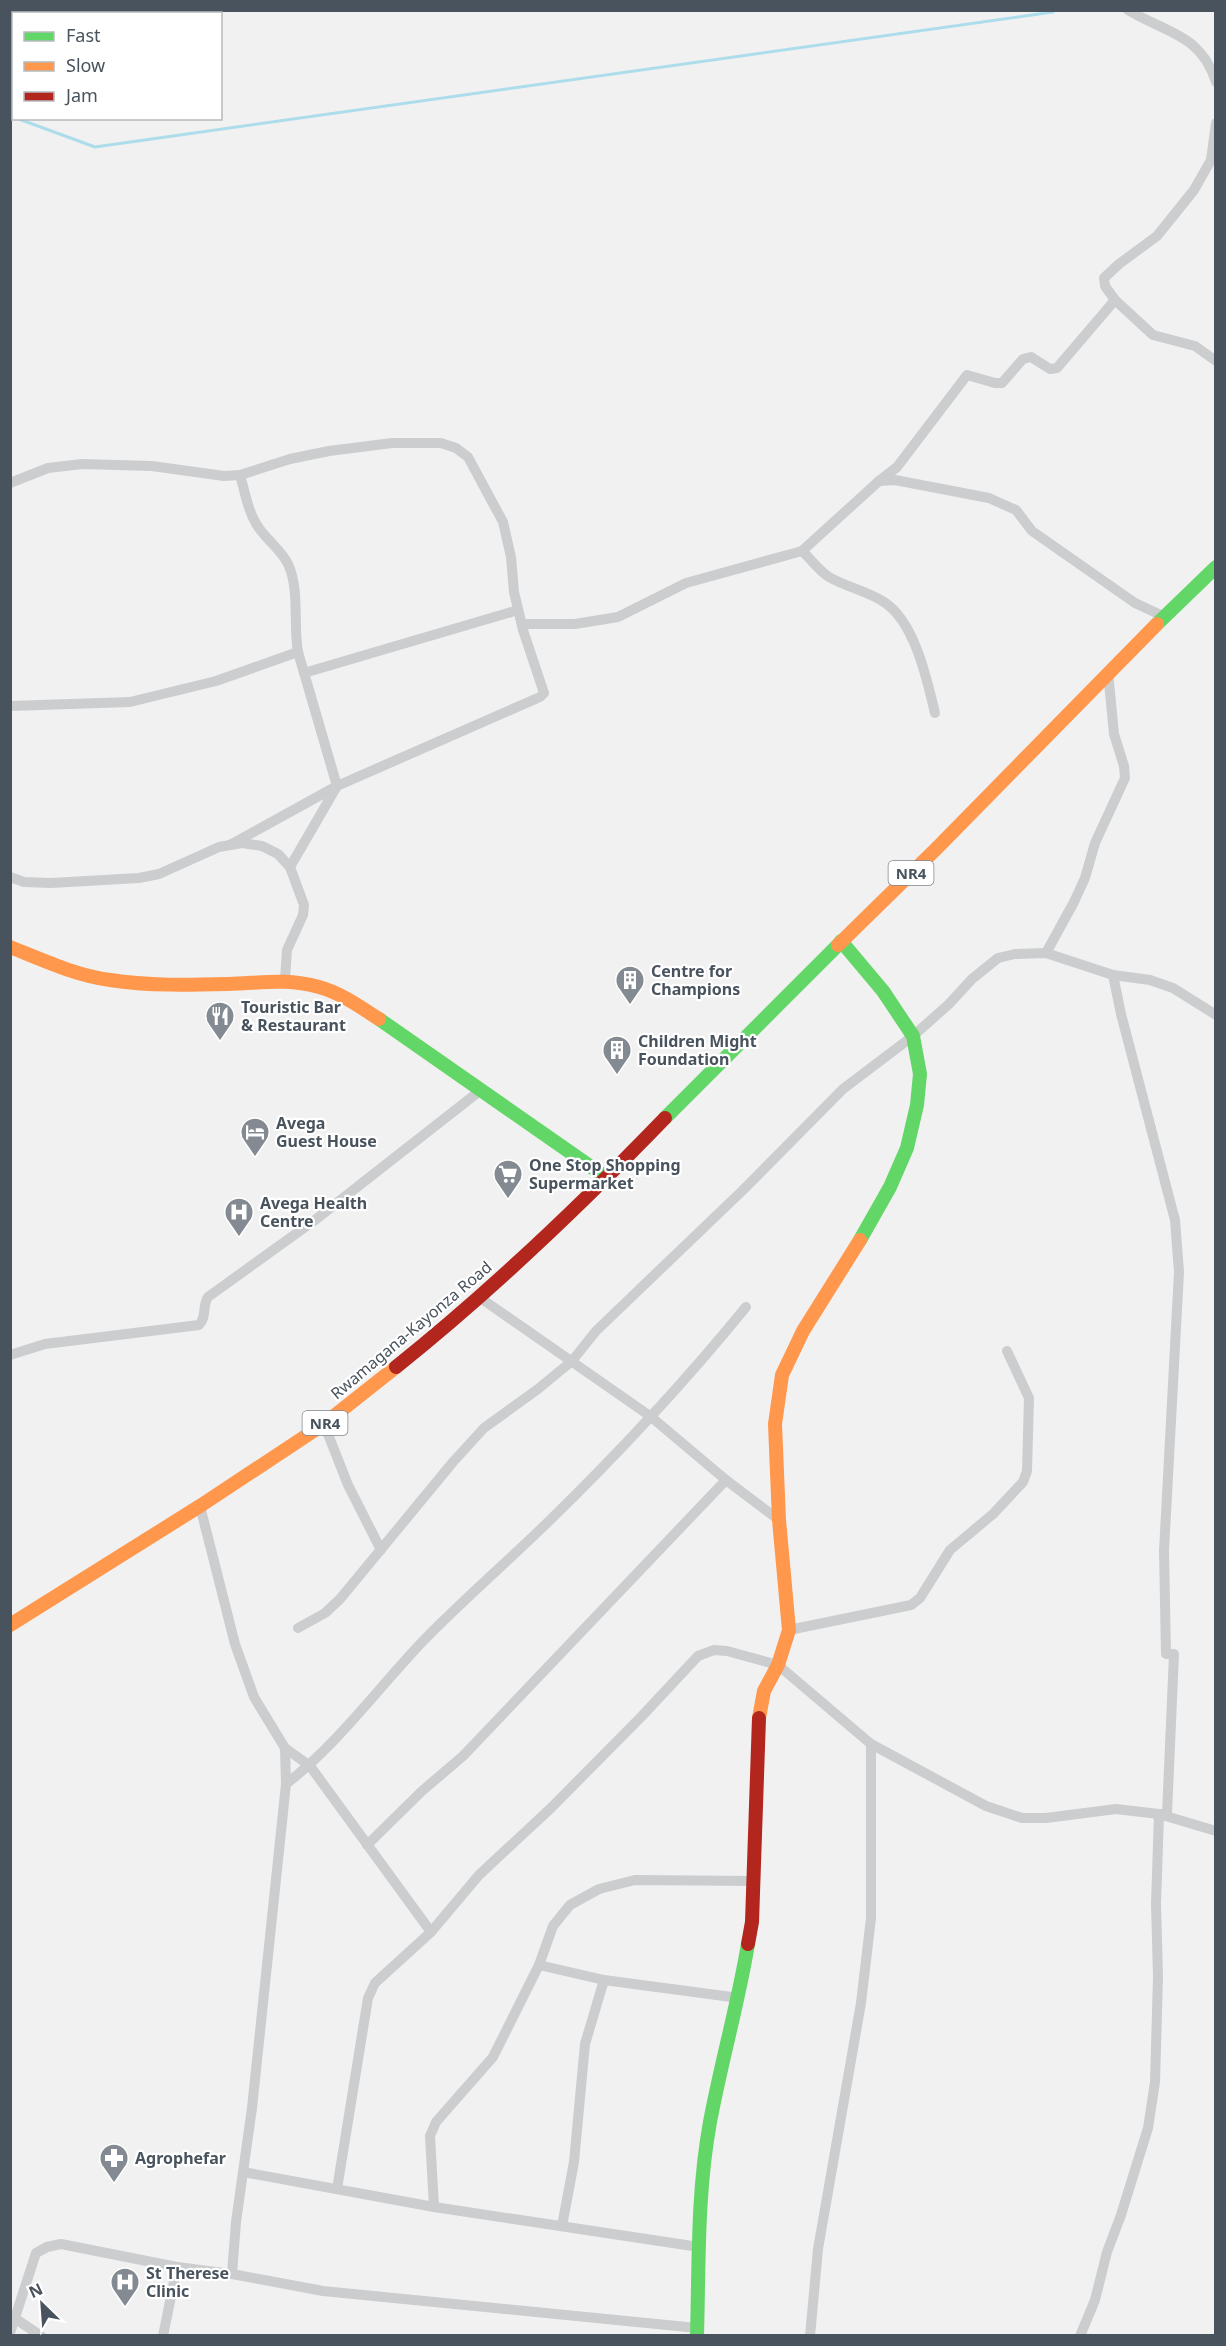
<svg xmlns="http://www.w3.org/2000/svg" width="1226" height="2346" font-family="'Noto Sans',sans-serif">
<rect width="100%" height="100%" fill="#f1f1f1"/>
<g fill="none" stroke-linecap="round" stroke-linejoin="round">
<g stroke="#adddeb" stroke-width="3">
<polyline points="10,117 14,118"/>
<polyline points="16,118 95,147 1053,12"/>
</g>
<g stroke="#cbcdcf" stroke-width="10">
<path d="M1128,10C1166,33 1201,34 1216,82"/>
<polyline points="1216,123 1211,160 1194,190 1157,236 1119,264 1104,278 1105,286 1115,300 1153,335 1195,346 1216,361"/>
<polyline points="879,481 895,480 989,498 1016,510 1032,531 1135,603 1165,617"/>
<polyline points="10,483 48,468 82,464 152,466 224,476 240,475 290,459 329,451 392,443 441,443 456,448 468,457 503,522 511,557 514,592 523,630 544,693 540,697 337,786 290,867"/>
<path d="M802,551C811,559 819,571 829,577C846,587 867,591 884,602C915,622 927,680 935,713"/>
<polyline points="522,624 575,624 618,617 686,583 802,551 879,481 897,467 967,375 995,383 1002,383 1023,359 1031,357 1050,369 1057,368 1115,300"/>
<polyline points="304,673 518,610"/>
<polyline points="10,706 130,702 216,681 298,652"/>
<path d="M230,845L337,786L298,652C293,624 300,590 288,564C282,551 267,540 259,528C248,513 245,492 240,475"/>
<polyline points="10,877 24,882 51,883 139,878 159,874 219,847 242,843 262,846 278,854 290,867 304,905 303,915 287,950 285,980"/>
<polyline points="1046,953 1074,902 1085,878 1095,843 1125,778 1124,766 1114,734 1108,672"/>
<polyline points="479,1297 650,1416 726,1480 779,1520"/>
<path d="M10,1355L45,1344L199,1325C207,1317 202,1306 208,1297L315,1220L481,1090"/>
<polyline points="324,1424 348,1485 381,1550"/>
<polyline points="298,1628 325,1613 340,1599 453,1462 484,1428 538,1389 572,1361 596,1331 742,1191 843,1089 913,1036 949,1004 972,979 998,958 1015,954 1046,953 1113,975 1150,980 1173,988 1216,1015"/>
<polyline points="789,1630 911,1605 920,1598 950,1550 993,1514 1023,1482 1027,1471 1029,1398 1007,1351"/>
<polyline points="285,1748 310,1766 431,1932"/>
<path d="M286,1784C338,1744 378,1688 424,1640C463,1600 506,1563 546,1524C616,1456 684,1383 746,1307"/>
<polyline points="367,1845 422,1791 463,1756 726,1480"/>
<polyline points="539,1965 604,1980 739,1998"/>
<polyline points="243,2172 434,2207 699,2247"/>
<polyline points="337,2189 368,1998 375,1983 431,1932 479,1875 551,1808 642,1716 698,1656 714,1650 727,1651 778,1665 871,1744 986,1806 1022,1818 1046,1818 1116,1809 1159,1814 1216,1831"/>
<polyline points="434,2207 430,2136 436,2122 493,2057 539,1965 553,1926 570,1905 599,1889 635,1880 754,1881"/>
<polyline points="562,2226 574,2162 585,2044 604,1980"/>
<polyline points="232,2274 323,2291 697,2328"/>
<polyline points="10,2315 41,2336"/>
<polyline points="10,2333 36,2253 47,2247 61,2244 177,2267 232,2274 236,2222 252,2108 286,1784 285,1748 254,1697 235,1644 200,1506"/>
<polyline points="163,2336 177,2267"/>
<polyline points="810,2336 818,2249 861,2003 871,1918 871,1744"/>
<polyline points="1080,2336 1095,2300 1107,2252 1121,2215 1148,2128 1155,2082 1158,1977 1156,1904 1159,1814 1167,1814 1174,1654 1166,1654 1164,1551 1179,1272 1175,1220 1121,1014 1113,975"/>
</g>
<g stroke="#63d668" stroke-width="14">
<polyline points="1157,624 1216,567"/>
<polyline points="841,941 883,991 913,1036 920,1074 917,1105 907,1148 890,1187 860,1240"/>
<polyline points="379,1019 607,1178"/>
<polyline points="665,1118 838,945"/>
<path d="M697,2336C699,2265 697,2193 710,2122C721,2063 738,2004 748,1944"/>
</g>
<g stroke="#ff974d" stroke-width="14">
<polyline points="838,945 937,848 1157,624"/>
<path d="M10,947C43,960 74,975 110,980C148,986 189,985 228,984C262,983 286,978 319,987C341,993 360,1007 379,1019"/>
<polyline points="10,1625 200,1506 324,1424 396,1367"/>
<polyline points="759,1718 764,1691 778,1665 789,1630 779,1520 775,1424 782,1375 803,1331 860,1240"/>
</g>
<g stroke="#b3261e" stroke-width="14">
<path d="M396,1367C491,1291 580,1206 665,1118"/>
<polyline points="748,1944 752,1922 759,1718"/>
</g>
</g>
<defs>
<g id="building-pin" transform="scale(1.5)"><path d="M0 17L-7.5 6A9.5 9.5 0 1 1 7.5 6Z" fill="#848a91" stroke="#fff"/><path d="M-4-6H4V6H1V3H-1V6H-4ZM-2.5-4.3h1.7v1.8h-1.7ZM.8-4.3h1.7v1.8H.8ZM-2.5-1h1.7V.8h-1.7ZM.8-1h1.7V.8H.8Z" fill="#fff"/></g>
<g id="restaurant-pin" transform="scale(1.5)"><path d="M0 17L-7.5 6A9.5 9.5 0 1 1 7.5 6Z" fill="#848a91" stroke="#fff"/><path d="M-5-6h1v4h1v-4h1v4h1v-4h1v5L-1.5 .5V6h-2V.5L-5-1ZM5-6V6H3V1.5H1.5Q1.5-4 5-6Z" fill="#fff"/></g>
<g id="hotel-pin" transform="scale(1.5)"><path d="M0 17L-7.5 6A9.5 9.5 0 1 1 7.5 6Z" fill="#848a91" stroke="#fff"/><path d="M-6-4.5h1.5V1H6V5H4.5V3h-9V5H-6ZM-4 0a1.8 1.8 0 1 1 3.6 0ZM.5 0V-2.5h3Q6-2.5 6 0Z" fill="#fff"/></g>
<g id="supermarket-pin" transform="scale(1.5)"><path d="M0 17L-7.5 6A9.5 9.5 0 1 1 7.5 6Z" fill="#848a91" stroke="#fff"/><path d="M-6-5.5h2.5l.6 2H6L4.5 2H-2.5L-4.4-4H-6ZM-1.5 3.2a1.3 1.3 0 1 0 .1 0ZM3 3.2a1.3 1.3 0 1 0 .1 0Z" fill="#fff"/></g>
<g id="hospital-pin" transform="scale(1.5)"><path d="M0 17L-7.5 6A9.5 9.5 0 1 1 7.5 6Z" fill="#848a91" stroke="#fff"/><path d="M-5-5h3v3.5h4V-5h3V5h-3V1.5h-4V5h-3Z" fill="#fff"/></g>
<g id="pharmacy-pin" transform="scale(1.5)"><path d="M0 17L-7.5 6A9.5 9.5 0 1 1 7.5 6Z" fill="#848a91" stroke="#fff"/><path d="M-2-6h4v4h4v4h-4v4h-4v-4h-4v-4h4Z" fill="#fff"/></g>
</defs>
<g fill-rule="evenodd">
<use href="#building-pin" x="630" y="980"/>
<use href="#restaurant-pin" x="220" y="1016"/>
<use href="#building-pin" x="617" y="1050"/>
<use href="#hotel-pin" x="255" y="1132"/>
<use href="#supermarket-pin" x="508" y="1174"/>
<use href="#hospital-pin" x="239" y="1212"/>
<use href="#pharmacy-pin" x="114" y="2158"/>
<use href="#hospital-pin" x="125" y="2282"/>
</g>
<g text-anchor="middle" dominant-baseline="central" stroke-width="4.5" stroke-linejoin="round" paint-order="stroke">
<g fill="#fff" stroke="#80878e" stroke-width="1.5">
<rect x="888.5" y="861" width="45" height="24" rx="4.5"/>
<rect x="302.5" y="1411" width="45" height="24" rx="4.5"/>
</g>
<g font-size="15" font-weight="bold" fill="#49535d">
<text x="911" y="873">NR4</text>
<text x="325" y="1423">NR4</text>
</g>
<g font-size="16" font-weight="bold" fill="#49535d" stroke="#fff" text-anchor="start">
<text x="651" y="971">Centre for<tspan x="651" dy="18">Champions</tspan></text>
<text x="241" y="1007">Touristic Bar<tspan x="241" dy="18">&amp; Restaurant</tspan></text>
<text x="638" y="1041">Children Might<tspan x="638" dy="18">Foundation</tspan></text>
<text x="276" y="1123">Avega<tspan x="276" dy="18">Guest House</tspan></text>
<text x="529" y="1165">One Stop Shopping<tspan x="529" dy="18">Supermarket</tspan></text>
<text x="260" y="1203">Avega Health<tspan x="260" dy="18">Centre</tspan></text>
<text x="135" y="2158">Agrophefar</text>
<text x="146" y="2273">St Therese<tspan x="146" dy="18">Clinic</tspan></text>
</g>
<g font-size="16" fill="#49535d" stroke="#fff">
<text transform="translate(411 1330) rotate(-40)">Rwamagana-Kayonza Road</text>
</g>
</g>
<rect width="1226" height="2346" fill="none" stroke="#49535d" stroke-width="24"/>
<rect x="12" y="12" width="210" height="108" fill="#ffffff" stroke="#b6babe" stroke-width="1.5"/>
<rect x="24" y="32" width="30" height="9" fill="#63d668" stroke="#b6babe" stroke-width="1.5"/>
<text x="66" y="42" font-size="18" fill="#49535d">Fast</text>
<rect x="24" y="62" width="30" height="9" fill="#ff974d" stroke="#b6babe" stroke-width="1.5"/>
<text x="66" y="72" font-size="18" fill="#49535d">Slow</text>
<rect x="24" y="92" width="30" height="9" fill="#b3261e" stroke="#b6babe" stroke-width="1.5"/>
<text x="66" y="102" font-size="18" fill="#49535d">Jam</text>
<g transform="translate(42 2304) rotate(335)" stroke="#ffffff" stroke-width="4.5" paint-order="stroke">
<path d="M0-4.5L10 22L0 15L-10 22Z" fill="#49535d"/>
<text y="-9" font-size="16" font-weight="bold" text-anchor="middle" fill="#49535d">N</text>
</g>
</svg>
